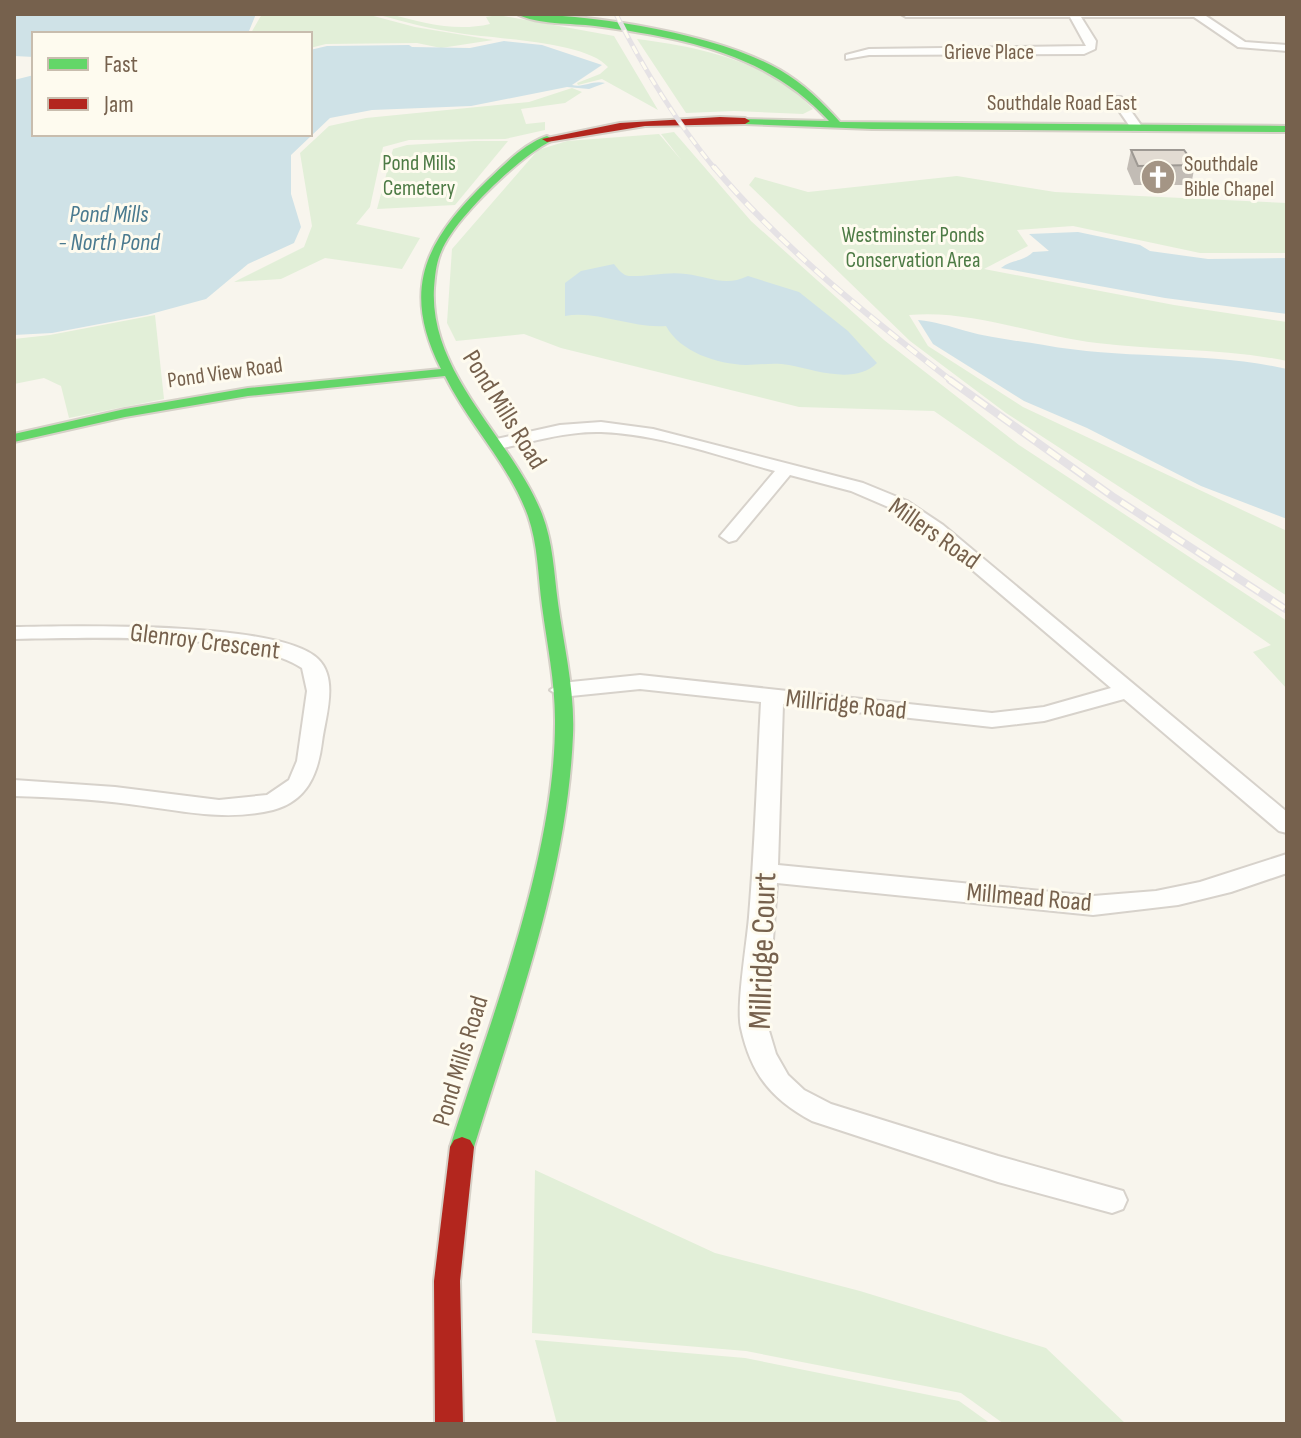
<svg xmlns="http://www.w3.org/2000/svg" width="1301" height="1438" font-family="'Sofia Sans Condensed',sans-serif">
<rect width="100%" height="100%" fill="#f8f5ed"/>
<g fill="#e2efd8">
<polygon points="262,14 366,14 415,27 493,40 441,48 417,43 326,44 310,48 310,34 247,34 251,33"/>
<path d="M390,14C423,23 456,32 490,24L486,17L498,15L614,36L658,110L602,79L578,85L577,83L600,74L608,67C586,41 493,39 458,33C431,29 405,22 379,15Z"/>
<path d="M637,39C700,47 768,61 813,109L803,114L734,111L686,113Z"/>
<polygon points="572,88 582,92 565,103 521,109 526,124 545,122 545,130 505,139 409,140 383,147 370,207 356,224 420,238 402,269 325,258 281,279 234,282 304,247 312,226 300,153 329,126 366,118 529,102"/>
<polygon points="674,132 751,221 884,340 1019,445 1287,621 1287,689 1253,652 1271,645 934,411 799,407 561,348 524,334 456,341 447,323 452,249 538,150 567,141 659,134 682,161 661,134"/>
<polygon points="474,141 508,141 455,205 377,209 393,149 407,145"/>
<path d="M957,176L1055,192L1287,203V253H1200L1073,226L1017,230L1028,246L984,269L1174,305L1287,322V361C1225,348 1160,351 1097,343C1035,336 971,309 909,315L928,346L1023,407L1287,531V596L1006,413L910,341L749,185L755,177L808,192Z"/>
<polygon points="155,315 164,399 69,418 61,386 44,378 14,384 14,339 50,335"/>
<polygon points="535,1170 715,1253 860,1291 1046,1348 1126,1424 1004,1424 961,1393 746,1351 532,1333"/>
<polygon points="535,1340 745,1358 959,1401 991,1424 557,1424"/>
</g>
<g fill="#cfe2e7">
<polygon points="14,14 256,14 249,31 239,34 34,34 34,57 14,56"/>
<path d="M504,41L542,45L602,65L572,85C584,88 592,80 605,83L589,89L567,87L471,106L372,110L330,118L291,155V194L301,227L294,243L248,264L206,299L147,315L52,333L14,335V80L34,75V134H310V50L327,46L409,45L412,47L470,48Z"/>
<path d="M1078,232L1140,245L1150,251L1208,259L1287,258V314L1165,298L1001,268C1012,259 1023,262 1033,252L1049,251L1029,234Z"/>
<path d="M614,264C618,269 622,275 629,276C646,277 668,271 686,274C710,277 725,287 748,276L799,292L848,331L877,363C855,385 815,370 789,365C774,362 760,365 746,365C717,364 680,352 666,326C633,329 597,310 565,316V283L581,271Z"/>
<path d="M918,320C936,322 949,326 966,331C990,338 1019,341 1044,345C1124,360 1208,351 1287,369V519L1201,486L1087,428L1024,401L933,344Z"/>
</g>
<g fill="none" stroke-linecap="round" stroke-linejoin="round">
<g stroke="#d7d2cb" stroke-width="4">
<g id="street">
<polygon points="901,14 1203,14 1245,42 1287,45 1287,51 1238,47 1194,17 1081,17 1096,41 1095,49 1084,54 869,55 846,59 846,55 869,49 1086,46 1070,17 906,17"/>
<polygon points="1113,97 1121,97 1143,128 1141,131 1133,131 1111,99"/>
<path d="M601,422L653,429L863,483L907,501L943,525L1287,812V833L1279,831L1124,699L1044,721L992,727L783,704L778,865L1093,896L1156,891L1200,882L1287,854V873L1231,892L1178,905L1093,915L777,883L767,1024L776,1054L788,1075L804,1090L831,1104L998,1156L1123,1191L1127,1200L1123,1209L1112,1213L998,1182L812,1121C771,1099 751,1074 741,1028C736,1007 747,942 749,917C755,846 757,774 761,702L640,689L561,697L550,690L561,683L640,675L992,713L1044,707L1111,688L929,533L893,509L851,491L790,475L736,540L729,542L720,536L775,471C719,456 659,434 601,432C566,431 532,442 498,449L489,444L492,440L560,425Z"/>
<path d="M14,627C72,626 280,621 318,659C339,679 325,718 322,742C318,774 307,801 273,810C225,822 177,810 129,804C91,799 52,797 14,796V780L115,787L219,800L267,795L289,780L297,761L307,691L302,668C246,631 84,638 14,639Z"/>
</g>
</g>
<g stroke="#d6d1c8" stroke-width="4">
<g id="fast">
<path d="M517,14C591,14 716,33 780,70C804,84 822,102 840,122L1287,126V132L872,129L745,124L741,123V119L829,121C767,53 683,38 595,26C572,23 537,25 517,14Z"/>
<path d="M547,136L552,139L551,141C519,157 454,219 441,252C436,263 435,276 434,288C429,375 512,438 542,514C553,542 554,573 558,603C564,647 575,691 573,735C567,877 515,1013 474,1147L470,1154L462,1157L454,1154L450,1147C491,1018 556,855 555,720C555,681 547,644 542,606C538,576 538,545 528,516C509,464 469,425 445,376L248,396L125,417L14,442V434L125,409L248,388L441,369C399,286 428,238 489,179C506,163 524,144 547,136Z"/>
</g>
</g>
<g stroke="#d6d1c8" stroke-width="4">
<g id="jam">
<polygon points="720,117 745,118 750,121 745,124 645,126 547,142 542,139 620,123"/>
<polygon points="462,1137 470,1140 474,1147 460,1281 463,1424 435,1424 434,1281 450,1147 454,1140"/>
</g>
</g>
<use href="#street" fill="#fefefc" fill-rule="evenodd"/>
<use href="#fast" fill="#63d668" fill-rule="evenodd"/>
<use href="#jam" fill="#b3261e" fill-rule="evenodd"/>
<g stroke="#e5e2e5" stroke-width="5">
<path id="rail-far2" d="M616,14C644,70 675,120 715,169"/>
</g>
<g stroke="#e5e2e5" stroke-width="6">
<path id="rail-far1" d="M714,167C783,249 868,316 953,382"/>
</g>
<g stroke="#e5e2e5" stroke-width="8">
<polyline id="rail" points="950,380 1112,496 1287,610"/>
</g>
<use href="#rail-far2" stroke="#fefbef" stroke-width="3" stroke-dasharray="9" stroke-linecap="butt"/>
<use href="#rail-far1" stroke="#fefbef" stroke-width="4" stroke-dasharray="12" stroke-linecap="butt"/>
<use href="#rail" stroke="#fefbef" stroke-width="5" stroke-dasharray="15" stroke-linecap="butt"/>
</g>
<polygon fill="#c2bcb5" points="1131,150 1195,165 1191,185 1134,185 1127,169"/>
<polygon fill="#e2dbd2" stroke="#9e9993" stroke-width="2" points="1131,150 1184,150 1195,165 1138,166"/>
<defs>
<g id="church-disc" transform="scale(1.8)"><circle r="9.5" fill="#a49585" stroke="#fefbef"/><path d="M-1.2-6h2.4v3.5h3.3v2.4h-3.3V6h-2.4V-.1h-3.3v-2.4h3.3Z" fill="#fff"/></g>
</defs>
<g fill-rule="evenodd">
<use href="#church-disc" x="1158" y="177"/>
</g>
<g text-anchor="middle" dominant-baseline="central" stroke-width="6" stroke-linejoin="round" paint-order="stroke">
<g font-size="22" fill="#76614d" stroke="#fefbef">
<text x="989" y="52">Grieve Place</text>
<text x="1062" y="103">Southdale Road East</text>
<text transform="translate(225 373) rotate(-8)">Pond View Road</text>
</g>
<g font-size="22" fill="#4d7b45" stroke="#fefbef">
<text x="419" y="163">Pond Mills<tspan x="419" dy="25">Cemetery</tspan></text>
<text x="913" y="235">Westminster Ponds<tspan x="913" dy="25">Conservation Area</tspan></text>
</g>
<g font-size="22" fill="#76614d" stroke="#fefbef" text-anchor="start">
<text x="1184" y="164">Southdale<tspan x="1184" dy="25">Bible Chapel</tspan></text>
</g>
<g font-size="24" font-style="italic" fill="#4a7a8f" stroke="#fefbef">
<text x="109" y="214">Pond Mills<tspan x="109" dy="28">- North Pond</tspan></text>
</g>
<g font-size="26" fill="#76614d" stroke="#fefbef">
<text transform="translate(504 410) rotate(58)">Pond Mills Road</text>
<text transform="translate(934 534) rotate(35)">Millers Road</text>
<text transform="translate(205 642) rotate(7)">Glenroy Crescent</text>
<text transform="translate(846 705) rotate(6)">Millridge Road</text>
<text transform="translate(1029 898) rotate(5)">Millmead Road</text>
<text transform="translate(461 1061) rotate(-73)">Pond Mills Road</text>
</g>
<g font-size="32" fill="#76614d" stroke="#fefbef">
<text transform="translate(763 951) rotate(-88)">Millridge Court</text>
</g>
</g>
<rect width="1301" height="1438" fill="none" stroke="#76614d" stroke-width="32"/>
<rect x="32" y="32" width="280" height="104" fill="#fefbef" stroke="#c8bdae" stroke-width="2"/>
<rect x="48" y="58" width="40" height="12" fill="#63d668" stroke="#c8bdae" stroke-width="2"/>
<text x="104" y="72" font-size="24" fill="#76614d">Fast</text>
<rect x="48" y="98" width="40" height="12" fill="#b3261e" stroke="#c8bdae" stroke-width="2"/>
<text x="104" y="112" font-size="24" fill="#76614d">Jam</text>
</svg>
